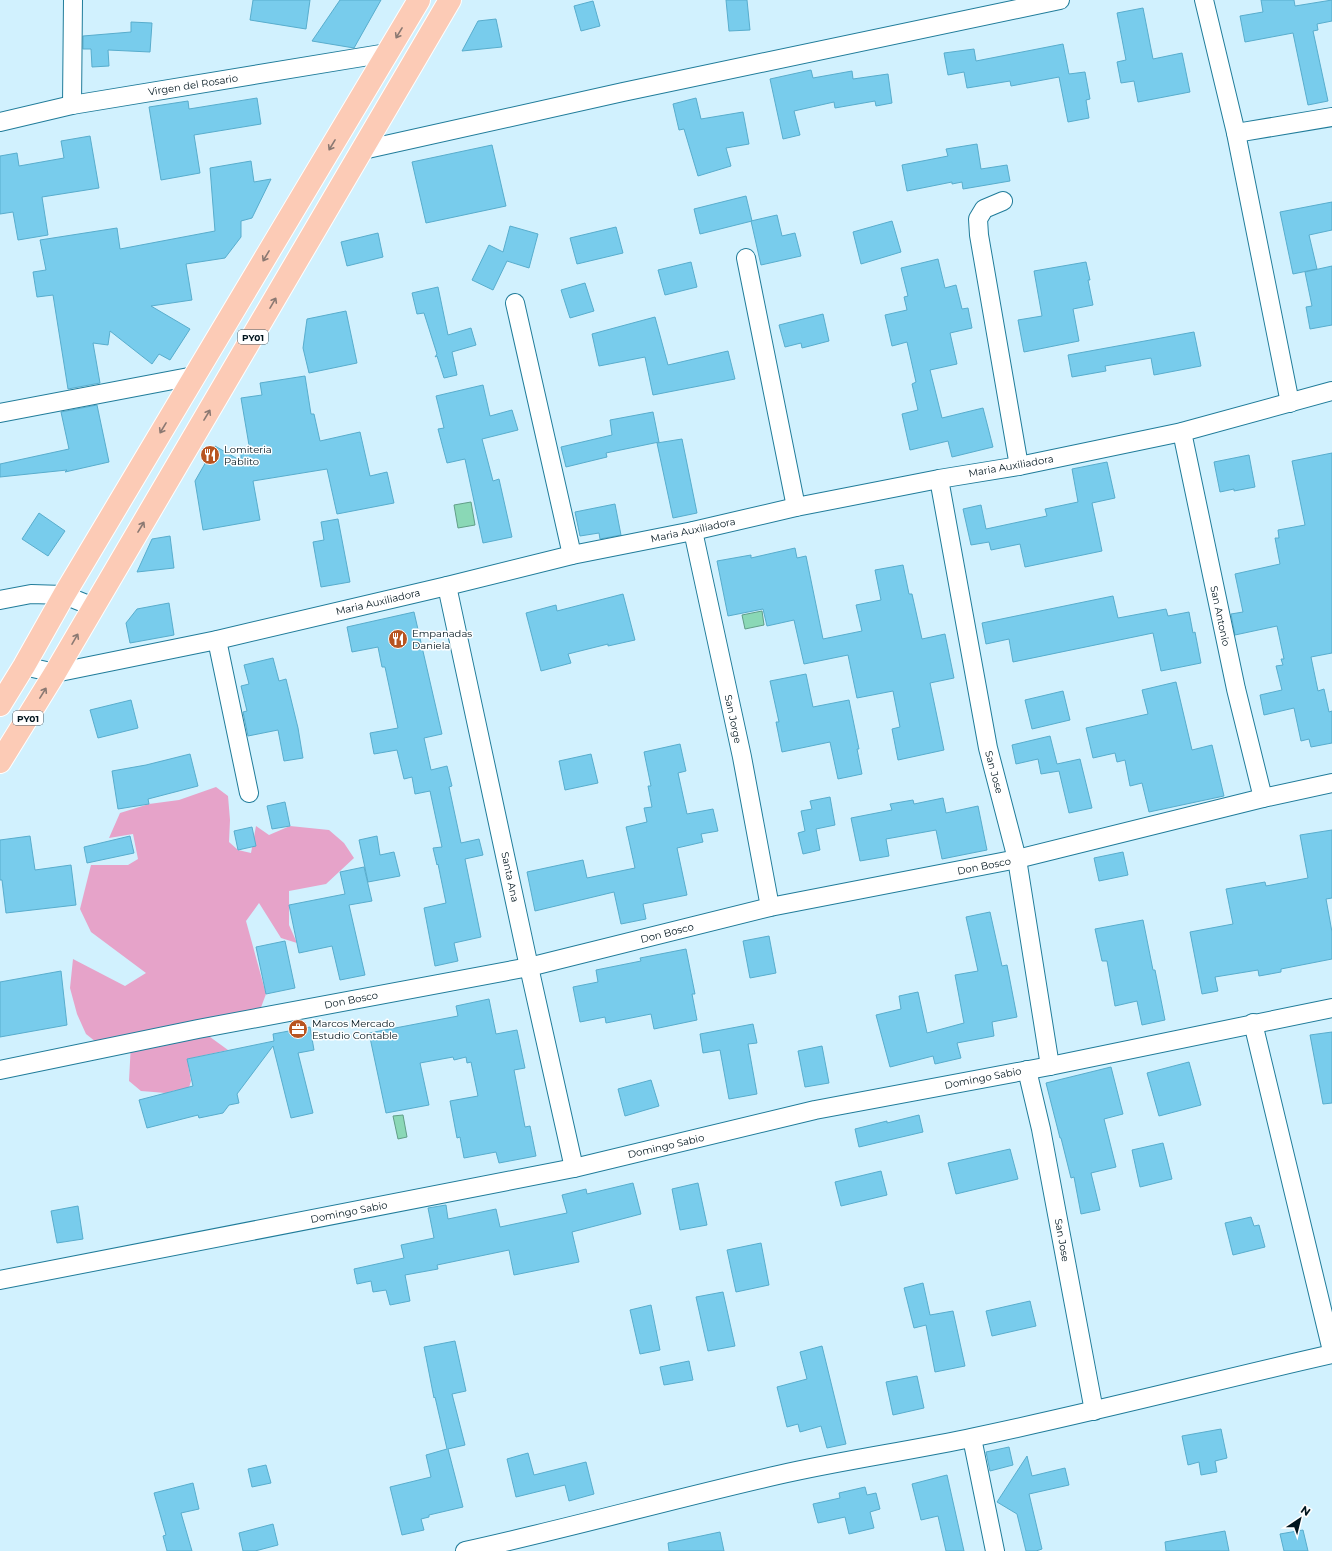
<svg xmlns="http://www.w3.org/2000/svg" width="1332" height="1551" font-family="Montserrat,sans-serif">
<rect width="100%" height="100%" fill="#d1f1fe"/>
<polygon fill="#e6a3c9" points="216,787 228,796 230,820 229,842 238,850 251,853 256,826 269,835 290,826 329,830 344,843 354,858 326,884 289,891 289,925 297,943 281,938 259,903 246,921 266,994 260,1010 199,1029 228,1050 187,1059 191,1081 187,1094 176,1090 166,1093 141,1091 129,1081 131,1043 96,1042 86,1034 77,1014 70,988 73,959 125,986 146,973 91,932 80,909 91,865 128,865 138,859 133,834 109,838 120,813 149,804 179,800"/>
<g fill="#8ad8b6" stroke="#619e88">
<polygon points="471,502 475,525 458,528 454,505"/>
<polygon points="762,611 764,625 745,629 742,615"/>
<polygon points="403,1115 407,1137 398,1139 393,1116"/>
</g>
<g fill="#78ccec" stroke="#58adcd">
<polygon points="253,0 310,0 306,29 250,20"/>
<polygon points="340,0 381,0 354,48 312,41"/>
<polygon points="726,0 747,0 750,30 729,31"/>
<polygon points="1261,0 1294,0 1295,6 1332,0 1332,21 1317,24 1318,30 1313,31 1328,101 1308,105 1293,33 1245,42 1240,16 1263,12"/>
<polygon points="593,1 600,26 581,31 574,6"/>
<polygon points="1143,8 1153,59 1182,53 1190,92 1138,102 1134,81 1121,83 1117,62 1126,60 1117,13"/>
<polygon points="496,19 502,47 462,51 478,21"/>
<polygon points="131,22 152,23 150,52 108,50 109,66 92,67 91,49 83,49 83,36 131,32"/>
<polygon points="1063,44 1069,74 1085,72 1090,99 1086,100 1089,118 1068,122 1059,77 1011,86 1010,81 967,88 964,72 948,75 944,53 974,49 976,61"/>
<polygon points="811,70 813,78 852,71 853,79 888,74 892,103 876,106 875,101 835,108 834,102 794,111 800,135 783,139 770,79"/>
<polygon points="257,98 261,124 194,135 200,173 161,180 149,107 188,101 189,109"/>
<polygon points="696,98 701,119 743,112 749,144 726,148 731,166 698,176 684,129 679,130 673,104"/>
<polygon points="90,136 99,188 42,197 48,235 18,240 13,212 0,214 0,156 17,153 19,166 64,158 61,141"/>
<polygon points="977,144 981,169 1007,165 1010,181 963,189 962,182 952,184 952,182 907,191 902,165 948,156 946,149"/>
<polygon points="492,145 506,206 426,223 412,162"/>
<polygon points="251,161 254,182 271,179 252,218 241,221 241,237 225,258 186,264 192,300 151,306 190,329 170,360 159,354 152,364 110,331 108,345 93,343 100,383 68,389 53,295 37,297 33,272 46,270 40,240 117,228 120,249 215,231 210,168"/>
<polygon points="746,196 752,221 700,234 694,209"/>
<polygon points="1332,202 1332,230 1309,235 1317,269 1293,274 1280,212"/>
<polygon points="777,215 782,236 795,233 801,256 761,265 751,221"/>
<polygon points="892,221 901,252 861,264 853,232"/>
<polygon points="510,226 538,234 529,268 507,261 493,290 472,280 489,245 503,252"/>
<polygon points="616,227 623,253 577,264 570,238"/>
<polygon points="378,233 383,257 347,266 341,242"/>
<polygon points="938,259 945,288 956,285 962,309 968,308 972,328 950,333 957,364 930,370 942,418 983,408 993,447 952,457 948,441 910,450 902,414 918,410 912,384 916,382 907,342 892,346 885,315 907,310 904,297 908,296 901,268"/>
<polygon points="691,262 697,287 665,295 658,270"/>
<polygon points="1086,262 1090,280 1088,280 1093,305 1073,309 1079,341 1024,352 1018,320 1042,316 1034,271"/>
<polygon points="1332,266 1332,325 1310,329 1306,307 1312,306 1305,272"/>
<polygon points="585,283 594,311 570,318 561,290"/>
<polygon points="438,287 448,335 471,328 476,345 452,352 457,375 444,378 437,356 435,357 437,354 424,313 417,314 412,293"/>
<polygon points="346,311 357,363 309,373 303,348 307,319"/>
<polygon points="823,314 829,341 802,348 801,343 785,347 779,325"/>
<polygon points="655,317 668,365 728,351 735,379 653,395 645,357 599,366 592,334"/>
<polygon points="1194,332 1201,366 1154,375 1151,358 1105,366 1106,371 1072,377 1068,355"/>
<polygon points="305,376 311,414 314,414 320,441 360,432 370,476 387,472 394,503 337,514 327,469 253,481 260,520 203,530 195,481 215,446 241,461 241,450 250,451 241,398 262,395 260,383"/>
<polygon points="483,385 490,416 512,410 518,430 482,439 493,481 499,479 512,537 483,543 465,459 447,463 438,429 444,428 436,396"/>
<polygon points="97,405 109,462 65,472 67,470 0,477 0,464 69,449 61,412"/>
<polygon points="653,412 659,442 606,453 607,457 566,467 561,447 612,435 610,420"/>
<polygon points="682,439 697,513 673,518 657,443"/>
<polygon points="1332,453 1332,653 1311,657 1318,691 1324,689 1329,712 1332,711 1332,743 1311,747 1309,739 1301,741 1294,708 1264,715 1260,695 1282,690 1276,666 1283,665 1281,659 1284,659 1277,626 1235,635 1231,614 1243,612 1235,574 1280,564 1275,538 1279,538 1278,530 1305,525 1292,461"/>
<polygon points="1249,455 1255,487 1234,491 1234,489 1220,492 1214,462"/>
<polygon points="1107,462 1115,498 1092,503 1102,551 1025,567 1020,544 991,550 989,542 971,545 963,509 981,505 986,529 1047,516 1045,509 1078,502 1072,469"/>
<polygon points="615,504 621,535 600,539 599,533 580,536 575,512"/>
<polygon points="39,513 65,531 48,556 22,539"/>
<polygon points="338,519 350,582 321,587 313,542 324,540 321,522"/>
<polygon points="170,536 174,568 137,572 152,539"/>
<polygon points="795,548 797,558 806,556 823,639 862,631 856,605 881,600 875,570 903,565 909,594 912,594 922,639 945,634 954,678 930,683 944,750 898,760 892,729 900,727 893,691 857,698 848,655 804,664 794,620 767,626 763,609 728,616 717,561 751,555 751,558"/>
<polygon points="623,594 635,640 608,646 608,644 568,654 571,663 541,671 526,613 556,605 557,611"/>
<polygon points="1113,596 1118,618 1166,609 1168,616 1189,612 1193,633 1195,632 1201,663 1161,671 1153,633 1013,662 1009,639 986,644 982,623"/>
<polygon points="169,603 174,635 130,643 126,623 137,609"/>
<polygon points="414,612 442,734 424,738 431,770 447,766 452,786 449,787 461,843 479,839 483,855 465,859 481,937 454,943 458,961 435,966 424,908 446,903 438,864 437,865 433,848 442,847 430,791 415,794 412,777 404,779 397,750 374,754 370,733 398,728 385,667 382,667 378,647 352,652 347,627"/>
<polygon points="273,658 279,681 286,679 298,728 303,758 284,761 278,730 248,736 243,712 247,711 241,686 249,684 244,665"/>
<polygon points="806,674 813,707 849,700 859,749 857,749 862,774 838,779 830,742 782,752 776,722 779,722 770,681"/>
<polygon points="1176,682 1192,750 1212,745 1224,796 1149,812 1142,783 1130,786 1125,760 1117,762 1115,753 1093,758 1086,728 1148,714 1142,690"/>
<polygon points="1063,691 1070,720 1032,729 1025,700"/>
<polygon points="131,700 138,728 98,738 90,710"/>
<polygon points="1050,736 1057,764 1080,759 1092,808 1069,813 1059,771 1041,774 1038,759 1016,764 1012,745"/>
<polygon points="680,744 686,771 678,773 687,814 713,809 718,831 701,834 703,842 677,848 687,895 643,904 646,919 621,924 614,892 535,911 527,872 583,860 587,878 635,868 626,827 647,822 644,808 652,807 648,786 651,786 644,752"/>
<polygon points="190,754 198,786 148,799 149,804 118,809 112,771 146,765"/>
<polygon points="591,754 598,783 565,790 559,761"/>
<polygon points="830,797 835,825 816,829 820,850 803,854 798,833 805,831 801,811 812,809 810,801"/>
<polygon points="943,798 946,813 978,806 987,850 942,859 936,830 886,839 889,856 860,861 851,818 892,810 890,804 913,800 914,804"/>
<polygon points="285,802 290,826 272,829 267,806"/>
<polygon points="252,827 256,846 238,850 234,831"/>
<polygon points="1332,830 1332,898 1326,899 1332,932 1332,959 1281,969 1281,972 1259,976 1258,970 1215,977 1218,991 1202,994 1190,932 1233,924 1226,889 1265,882 1266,886 1308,878 1300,835"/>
<polygon points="30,836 35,870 71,865 76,905 6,913 2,880 0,880 0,840"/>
<polygon points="130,836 134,853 87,863 84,847"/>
<polygon points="377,836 380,855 394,852 400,876 368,882 359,840"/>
<polygon points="1123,852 1128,875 1099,881 1094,858"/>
<polygon points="364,867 372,901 349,905 365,975 340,980 332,946 299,953 289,905 345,894 340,872"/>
<polygon points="990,912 1002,966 1007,965 1017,1017 992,1022 994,1036 957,1043 961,1058 935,1064 933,1056 890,1067 876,1015 901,1009 899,996 918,992 927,1033 964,1023 955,975 978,971 966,917"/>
<polygon points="1143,920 1153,970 1155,970 1165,1020 1142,1025 1137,1001 1115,1006 1107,961 1102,961 1095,929"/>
<polygon points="769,936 776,973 750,978 743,941"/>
<polygon points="285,941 295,988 266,994 256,947"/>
<polygon points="686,949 695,994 692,994 697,1020 654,1029 651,1014 606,1023 605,1017 580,1022 573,987 598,982 596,970 641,961 640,958"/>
<polygon points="61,971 67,1025 0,1037 0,982"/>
<polygon points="489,999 496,1034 517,1030 525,1068 514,1070 525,1127 530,1126 536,1156 499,1163 496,1152 464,1158 460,1137 457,1138 450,1101 478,1096 471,1062 467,1063 466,1057 454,1060 453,1057 420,1063 429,1105 386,1113 369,1033 458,1016 456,1006"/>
<polygon points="753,1024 757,1043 748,1044 757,1094 729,1099 720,1050 703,1053 700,1034"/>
<polygon points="310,1027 314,1050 298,1053 313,1113 291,1118 273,1046 237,1094 239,1103 229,1105 223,1113 199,1118 198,1115 147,1128 139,1100 193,1086 187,1059 274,1041 273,1034"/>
<polygon points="1332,1032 1332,1103 1323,1104 1310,1035"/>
<polygon points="822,1046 829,1083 805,1087 798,1051"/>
<polygon points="1189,1062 1201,1105 1159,1116 1147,1073"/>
<polygon points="1111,1067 1123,1114 1104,1119 1116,1167 1091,1173 1100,1210 1081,1214 1074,1177 1071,1178 1061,1138 1060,1138 1046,1083"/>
<polygon points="651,1080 659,1106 625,1116 618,1089"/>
<polygon points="919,1115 923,1132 859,1147 855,1129 887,1121 887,1123"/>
<polygon points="1163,1143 1172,1179 1140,1187 1132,1150"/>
<polygon points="1010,1149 1018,1179 956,1194 948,1163"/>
<polygon points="881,1171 887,1195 841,1206 835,1182"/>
<polygon points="633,1183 641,1214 572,1232 579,1262 514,1275 509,1250 437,1265 438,1269 405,1275 410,1301 390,1305 386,1290 373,1292 371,1281 357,1284 354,1269 404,1258 401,1245 434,1238 428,1208 446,1205 448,1219 496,1209 500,1227 567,1213 562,1195 586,1189 587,1194"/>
<polygon points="698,1183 707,1225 680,1230 672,1189"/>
<polygon points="78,1206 83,1239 57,1243 51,1211"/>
<polygon points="1251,1217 1254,1226 1259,1225 1265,1247 1233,1255 1225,1223"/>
<polygon points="761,1243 769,1285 736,1292 727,1250"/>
<polygon points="923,1283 930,1315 953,1311 965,1366 935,1372 926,1325 914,1328 904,1288"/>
<polygon points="723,1292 735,1346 708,1351 696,1297"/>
<polygon points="1030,1301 1036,1326 992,1336 986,1311"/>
<polygon points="651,1305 660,1350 640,1354 630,1310"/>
<polygon points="455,1341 466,1391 452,1394 465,1445 448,1449 463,1507 429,1515 429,1517 421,1519 424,1530 402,1535 390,1487 431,1477 426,1455 447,1449 435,1397 434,1398 424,1347"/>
<polygon points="822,1346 846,1444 827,1448 821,1426 800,1432 798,1424 787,1427 777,1387 807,1379 800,1352"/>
<polygon points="689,1361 693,1380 664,1385 660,1367"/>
<polygon points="917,1376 924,1408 893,1415 886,1382"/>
<polygon points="1221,1429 1227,1458 1215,1461 1217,1472 1201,1475 1199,1462 1188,1465 1182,1436"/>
<polygon points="1009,1447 1013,1465 990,1471 986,1452"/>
<polygon points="528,1453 534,1475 586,1462 594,1494 569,1501 565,1485 516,1497 507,1459"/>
<polygon points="1027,1456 1032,1476 1065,1468 1069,1485 1029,1494 1042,1549 1036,1551 1026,1551 1017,1514 997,1502"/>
<polygon points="266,1465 271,1483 252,1487 248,1469"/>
<polygon points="947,1475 964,1551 946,1551 938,1516 921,1520 912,1484"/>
<polygon points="193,1483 199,1509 181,1513 192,1551 167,1551 163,1536 166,1535 154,1493"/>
<polygon points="865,1487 867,1495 876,1493 880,1509 870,1512 874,1528 849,1534 845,1517 818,1523 813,1504 840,1498 839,1493"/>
<polygon points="273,1524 278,1545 255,1551 243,1551 239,1533"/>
<polygon points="1303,1530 1308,1551 1284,1551 1280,1534"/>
<polygon points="1225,1531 1229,1551 1166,1551 1165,1542"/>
<polygon points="720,1532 724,1551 669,1551 668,1543"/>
</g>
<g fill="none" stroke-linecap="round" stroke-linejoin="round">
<g stroke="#207c9a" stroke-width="20">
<g id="minor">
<polyline points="1204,0 1236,133 1290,403"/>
<polyline points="72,105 73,0"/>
<polyline points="0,122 72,105 387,53"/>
<polyline points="1236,133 1332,117"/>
<polyline points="363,150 623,92 1060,0"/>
<polyline points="1003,201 984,209 978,219 979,235 1019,466"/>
<polyline points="746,258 796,507"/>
<polyline points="515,303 572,555"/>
<polyline points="0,413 194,376"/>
<polyline points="1182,432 1236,689 1263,798"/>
<polyline points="939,479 988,748 1017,859 1050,1066"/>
<polyline points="693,531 742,757 770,907"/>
<polyline points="447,586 529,967 574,1168"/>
<polyline points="0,600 31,594 64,595 94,607"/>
<polyline points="217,640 249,793"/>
<polyline points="24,666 55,673 217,640 447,586 572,555 693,531 796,507 939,479 1019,466 1182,432 1332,391"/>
<polyline points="1253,1023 1332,1351"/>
<polyline points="0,1070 198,1029 529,967 770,907 1017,859 1263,798 1332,783"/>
<polyline points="1027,1070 1041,1129 1094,1411"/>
<polyline points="0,1280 574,1168 815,1110 1050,1066 1332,1008"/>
<polyline points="972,1438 995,1551"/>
<path d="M465,1551C570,1528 673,1499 778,1475C843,1460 910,1451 975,1437C1095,1412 1213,1381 1332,1354"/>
</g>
</g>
<g stroke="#fff" stroke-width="24">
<g id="trunk">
<polyline points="0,705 24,666 64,595 419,0"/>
<polyline points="0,762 55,673 450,0"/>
</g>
</g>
<use href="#minor" stroke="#fff" stroke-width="18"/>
<use href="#trunk" stroke="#fccbb6" stroke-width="22"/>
</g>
<defs><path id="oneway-shaft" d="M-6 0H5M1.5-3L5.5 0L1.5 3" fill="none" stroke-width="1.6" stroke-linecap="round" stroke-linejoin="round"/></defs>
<g stroke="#8b7972">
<use href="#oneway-shaft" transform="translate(399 33) rotate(121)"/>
<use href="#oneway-shaft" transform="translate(332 145) rotate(121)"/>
<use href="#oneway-shaft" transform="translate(266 256) rotate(121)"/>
<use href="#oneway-shaft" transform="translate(273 303) rotate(-60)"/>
<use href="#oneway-shaft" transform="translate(207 415) rotate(-59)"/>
<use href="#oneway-shaft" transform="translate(163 428) rotate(121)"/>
<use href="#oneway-shaft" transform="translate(141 527) rotate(-59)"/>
<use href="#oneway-shaft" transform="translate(75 639) rotate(-60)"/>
<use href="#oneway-shaft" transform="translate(43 693) rotate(-58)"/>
</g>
<defs>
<g id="restaurant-disc" transform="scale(1)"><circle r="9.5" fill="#b85420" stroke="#fff"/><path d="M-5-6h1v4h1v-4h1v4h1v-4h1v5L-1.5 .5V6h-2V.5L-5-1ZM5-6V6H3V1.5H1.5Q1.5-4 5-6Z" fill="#fff"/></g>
<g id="office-disc" transform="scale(1)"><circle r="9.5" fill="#b85420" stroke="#fff"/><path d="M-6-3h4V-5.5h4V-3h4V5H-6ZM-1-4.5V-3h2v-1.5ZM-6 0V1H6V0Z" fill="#fff"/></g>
</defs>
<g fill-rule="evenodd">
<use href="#restaurant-disc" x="210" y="455"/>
<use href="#restaurant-disc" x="398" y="639"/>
<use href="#office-disc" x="298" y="1029"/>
</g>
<g text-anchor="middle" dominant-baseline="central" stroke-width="3" stroke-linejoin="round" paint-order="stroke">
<g fill="#fff" stroke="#4c5b62" stroke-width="1">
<rect x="238" y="330" width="30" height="14" rx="3"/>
<rect x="13" y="711" width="30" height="14" rx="3"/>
</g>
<g font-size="9" font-weight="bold" fill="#00151e">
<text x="253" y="337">PY01</text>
<text x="28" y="718">PY01</text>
</g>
<g font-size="10" fill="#00151e" stroke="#fff">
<text transform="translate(193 85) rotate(-9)">Virgen del Rosario</text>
<text transform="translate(1011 466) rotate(-10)">Maria Auxiliadora</text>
<text transform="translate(693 530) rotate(-12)">Maria Auxiliadora</text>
<text transform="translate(378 602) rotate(-13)">Maria Auxiliadora</text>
<text transform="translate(1220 616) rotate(78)">San Antonio</text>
<text transform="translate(733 719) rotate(78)">San Jorge</text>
<text transform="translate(994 772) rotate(75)">San Jose</text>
<text transform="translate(984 866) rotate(-11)">Don Bosco</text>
<text transform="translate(510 877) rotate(78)">Santa Ana</text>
<text transform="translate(667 933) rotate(-14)">Don Bosco</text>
<text transform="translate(351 1000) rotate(-11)">Don Bosco</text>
<text transform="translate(983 1078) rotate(-11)">Domingo Sabio</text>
<text transform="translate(666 1146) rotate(-13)">Domingo Sabio</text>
<text transform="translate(349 1212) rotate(-11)">Domingo Sabio</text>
<text transform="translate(1062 1240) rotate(80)">San Jose</text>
</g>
<g font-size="10" fill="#00151e" stroke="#fff" text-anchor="start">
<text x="224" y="449">Lomiteria<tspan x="224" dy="12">Pablito</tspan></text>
<text x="412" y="633">Empanadas<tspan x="412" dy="12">Daniela</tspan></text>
<text x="312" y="1023">Marcos Mercado<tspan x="312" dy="12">Estudio Contable</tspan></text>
</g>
</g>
<g transform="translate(1300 1519) rotate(35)" stroke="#ffffff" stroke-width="3" paint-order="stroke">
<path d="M0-3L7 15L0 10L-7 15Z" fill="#00151e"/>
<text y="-6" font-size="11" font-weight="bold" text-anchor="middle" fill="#00151e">N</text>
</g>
</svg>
